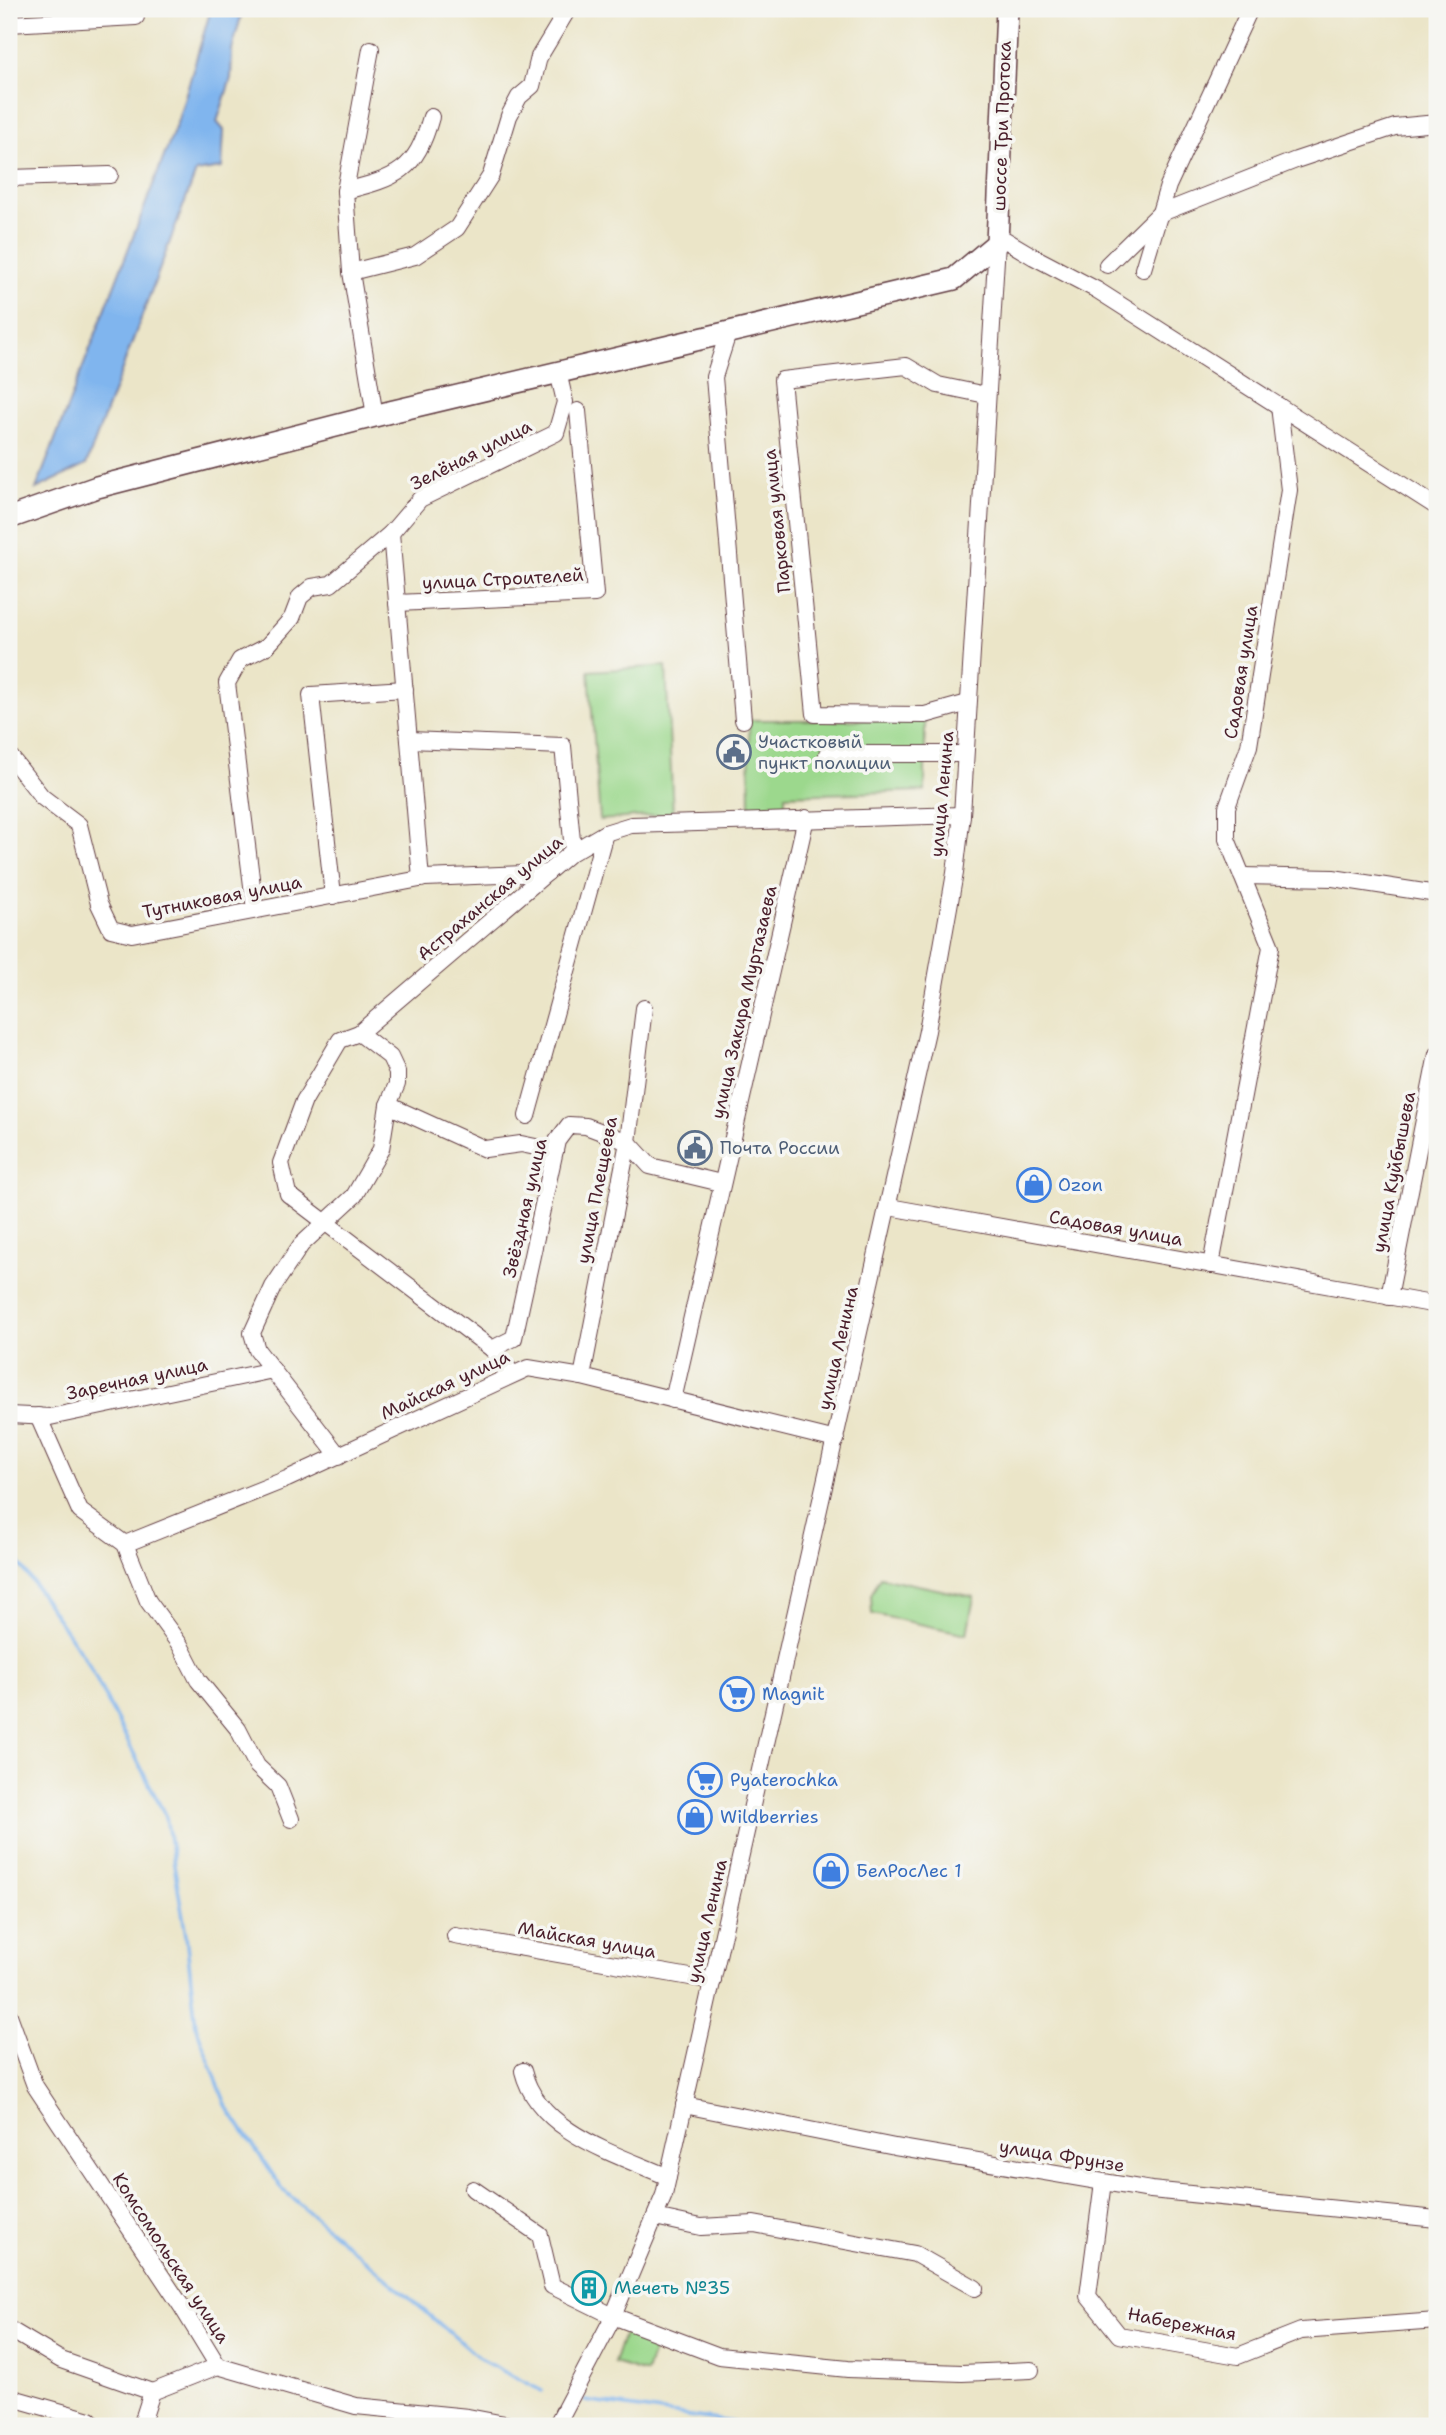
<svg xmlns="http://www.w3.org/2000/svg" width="1446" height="2435" font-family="'Shantell Sans',sans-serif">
<rect width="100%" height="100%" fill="#f6f6f2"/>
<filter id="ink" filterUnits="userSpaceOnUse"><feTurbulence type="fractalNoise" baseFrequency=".0143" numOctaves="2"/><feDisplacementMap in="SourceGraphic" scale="14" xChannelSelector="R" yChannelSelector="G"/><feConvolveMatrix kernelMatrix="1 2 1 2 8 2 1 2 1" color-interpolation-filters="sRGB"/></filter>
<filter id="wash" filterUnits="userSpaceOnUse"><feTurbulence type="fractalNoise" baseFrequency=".00686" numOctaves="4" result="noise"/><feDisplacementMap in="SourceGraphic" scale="28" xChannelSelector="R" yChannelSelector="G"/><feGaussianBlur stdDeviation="1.57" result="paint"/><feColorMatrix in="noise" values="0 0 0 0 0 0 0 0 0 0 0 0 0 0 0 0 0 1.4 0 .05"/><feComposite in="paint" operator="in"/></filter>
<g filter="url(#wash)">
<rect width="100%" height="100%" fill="#ebe5c8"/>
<g fill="#9cd88d" stroke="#737c5c" stroke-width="2">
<polygon points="666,666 673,814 600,820 589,671"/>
<polygon points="749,720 925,720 925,791 785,795 785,813 750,813"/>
<polygon points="880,1577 974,1597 967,1634 872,1614 871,1595"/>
<polygon points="625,2331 656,2341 646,2373 614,2363"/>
</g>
<polygon fill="#80b5ee" stroke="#656a8c" stroke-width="2" points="211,9 243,9 232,50 231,78 217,122 224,130 222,168 196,172 86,465 36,489 178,120"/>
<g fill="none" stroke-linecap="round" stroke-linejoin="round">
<g stroke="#80b5ee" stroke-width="3.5">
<polyline points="9,1548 88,1663 166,1817 186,1935 196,2026 226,2105 283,2190 483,2361 542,2391"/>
<polyline points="585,2401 752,2425 798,2426"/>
</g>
</g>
</g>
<g filter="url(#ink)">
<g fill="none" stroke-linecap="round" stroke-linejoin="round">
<g stroke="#623d43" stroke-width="18">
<g id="minor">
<polyline points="9,24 136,17"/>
<polyline points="371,49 345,191 351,272 375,416"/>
<polyline points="9,178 110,175"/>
<path d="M345,191C397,178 416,171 431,117"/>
<polyline points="997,235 1034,257 1097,290 1437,507"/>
<polyline points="1107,265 1159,214 1296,160 1395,127 1437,123"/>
<polyline points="1143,269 1168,186 1250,9"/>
<polyline points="351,272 415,256 457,228 491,175 509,116 519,97 532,86 539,57 568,9"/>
<polyline points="729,330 714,377 743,720"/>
<polyline points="391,533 421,879"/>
<polyline points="397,603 595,594 578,411"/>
<polyline points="968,703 925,715 815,714 782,380 906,366 938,385 986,395"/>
<polyline points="409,740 563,746 573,851"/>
<polyline points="827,754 965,754"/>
<polyline points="9,755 42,797 79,825 99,904 111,929 132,934 425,878 547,873"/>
<polyline points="1242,876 1333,878 1437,894"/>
<polyline points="333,896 311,695 405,689"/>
<polyline points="255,910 227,683 240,660 267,646 292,618 300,597 312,587 331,584 391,533 420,499 556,433 565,402 558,372"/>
<polyline points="388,1105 485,1149 521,1144 555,1151"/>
<polyline points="527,1116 605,833"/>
<polyline points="889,1207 1437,1305"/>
<polyline points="1211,1265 1271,947 1227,839 1227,807 1249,746 1289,490 1279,406"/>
<polyline points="1389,1297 1437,1054"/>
<polyline points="492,1349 514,1338 557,1141 569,1125 586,1126 628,1142 650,1166 721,1183"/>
<polyline points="512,1373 492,1349 288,1194 281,1163 304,1101 340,1040 359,1033 569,854 605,833 631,825 962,815"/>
<polyline points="582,1377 628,1142 644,1008"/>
<polyline points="673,1400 806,818"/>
<polyline points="9,1415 50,1417 273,1370"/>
<polyline points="38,1416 80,1511 125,1544 148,1601 180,1645 198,1680 238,1729 257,1766 278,1786 291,1819"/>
<polyline points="339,1456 257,1350 252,1333 273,1287 301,1245 354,1196 381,1149 388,1105 397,1084 397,1072 390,1057 359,1033"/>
<polyline points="125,1544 287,1479 528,1368 582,1377 836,1440"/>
<polyline points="455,1936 713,1981"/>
<polyline points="9,2015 35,2086 182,2307 218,2366 356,2406 468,2417 515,2426"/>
<path d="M523,2071C538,2132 616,2154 668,2177"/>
<polyline points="684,2105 895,2147 1151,2190 1437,2219"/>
<polyline points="1103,2182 1088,2296 1119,2335 1238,2356 1301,2331 1437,2321"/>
<polyline points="473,2189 540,2235 552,2286 613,2316 719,2356 848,2369 962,2373 1031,2370"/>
<polyline points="655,2217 701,2227 754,2224 915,2254 975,2288"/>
<polyline points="9,2329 61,2360 152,2392"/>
<polyline points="9,2397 90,2420 95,2426"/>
<polyline points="141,2426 152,2392 218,2366"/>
<polyline points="556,2426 611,2321 664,2195 927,1031 955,873 962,815 997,243"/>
</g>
</g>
<g stroke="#623d43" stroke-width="24">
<polyline id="major" points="9,518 97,487 390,412 954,279 997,243 1007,9"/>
</g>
<use href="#minor" stroke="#fff" stroke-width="16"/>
<use href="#major" stroke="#fff" stroke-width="21"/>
</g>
</g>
<defs>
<g id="civic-ring" transform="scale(1.75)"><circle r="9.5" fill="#f6f6f2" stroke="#5c6f8a" stroke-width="1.5"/><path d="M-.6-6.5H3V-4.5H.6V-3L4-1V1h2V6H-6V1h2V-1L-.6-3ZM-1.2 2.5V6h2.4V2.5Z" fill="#5c6f8a"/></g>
<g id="shop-ring" transform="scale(1.75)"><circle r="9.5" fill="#f6f6f2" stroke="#3f7fe0" stroke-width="1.5"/><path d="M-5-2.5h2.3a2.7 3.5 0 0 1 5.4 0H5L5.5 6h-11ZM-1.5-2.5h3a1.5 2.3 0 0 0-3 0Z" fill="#3f7fe0"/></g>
<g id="supermarket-ring" transform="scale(1.75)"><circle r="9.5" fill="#f6f6f2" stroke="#3f7fe0" stroke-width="1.5"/><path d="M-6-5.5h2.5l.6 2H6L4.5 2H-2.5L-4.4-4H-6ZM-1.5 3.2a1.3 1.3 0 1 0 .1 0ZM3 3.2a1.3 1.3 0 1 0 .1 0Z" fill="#3f7fe0"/></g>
<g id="building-ring" transform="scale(1.75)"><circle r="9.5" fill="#f6f6f2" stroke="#0f9aa8" stroke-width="1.5"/><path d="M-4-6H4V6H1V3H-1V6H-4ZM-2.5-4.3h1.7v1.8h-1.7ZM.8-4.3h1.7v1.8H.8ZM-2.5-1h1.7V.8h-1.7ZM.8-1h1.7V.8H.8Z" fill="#0f9aa8"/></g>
</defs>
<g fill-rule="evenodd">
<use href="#civic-ring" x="734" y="752"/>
<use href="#civic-ring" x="695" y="1148"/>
<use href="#shop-ring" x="1034" y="1185"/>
<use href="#supermarket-ring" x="737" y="1694"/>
<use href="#supermarket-ring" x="705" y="1780"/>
<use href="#shop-ring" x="695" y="1817"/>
<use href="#shop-ring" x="831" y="1871"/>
<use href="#building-ring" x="589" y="2288"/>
</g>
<g text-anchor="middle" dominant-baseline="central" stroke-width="7" stroke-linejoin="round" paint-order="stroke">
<g font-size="18" fill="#4a1f2b" stroke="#f6f6f2">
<text transform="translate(1002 126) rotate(-88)">шоссе Три Протока</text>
<text transform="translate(471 455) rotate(-27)">Зелёная улица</text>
<text transform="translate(777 521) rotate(-96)">Парковая улица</text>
<text transform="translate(503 579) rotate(-3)">улица Строителей</text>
<text transform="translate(1241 672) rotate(-81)">Садовая улица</text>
<text transform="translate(942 794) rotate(-85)">улица Ленина</text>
<text transform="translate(222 897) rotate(-11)">Тутниковая улица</text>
<text transform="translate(490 898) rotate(-40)">Астраханская улица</text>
<text transform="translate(744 1002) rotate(-77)">улица Закира Муртазаева</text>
<text transform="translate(1394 1172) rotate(-79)">улица Куйбышева</text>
<text transform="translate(597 1190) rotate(-79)">улица Плещеева</text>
<text transform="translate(525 1208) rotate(-77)">Звёздная улица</text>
<text transform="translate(1116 1228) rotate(10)">Садовая улица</text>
<text transform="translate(838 1348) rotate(-77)">улица Ленина</text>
<text transform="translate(137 1379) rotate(-12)">Заречная улица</text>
<text transform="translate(445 1385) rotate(-25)">Майская улица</text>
<text transform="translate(707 1921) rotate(-77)">улица Ленина</text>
<text transform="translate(587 1940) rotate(10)">Майская улица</text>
<text transform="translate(1062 2156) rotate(9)">улица Фрунзе</text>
<text transform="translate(171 2258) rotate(57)">Комсомольская улица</text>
<text transform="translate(1182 2324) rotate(11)">Набережная</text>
</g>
<g font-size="18" fill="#4e5e75" stroke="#f6f6f2" text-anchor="start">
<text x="758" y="742">Участковый<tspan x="758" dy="21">пункт полиции</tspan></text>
<text x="720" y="1148">Почта России</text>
</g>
<g font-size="18" fill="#366cbe" stroke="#f6f6f2" text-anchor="start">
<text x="1058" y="1185">Ozon</text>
<text x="762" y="1694">Magnit</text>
<text x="730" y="1780">Pyaterochka</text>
<text x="720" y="1817">Wildberries</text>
<text x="856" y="1871">БелРосЛес 1</text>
</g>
<g font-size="18" fill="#0d838f" stroke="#f6f6f2" text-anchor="start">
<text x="614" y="2288">Мечеть №35</text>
</g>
</g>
<rect width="1446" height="2435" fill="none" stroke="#f6f6f2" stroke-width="35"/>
</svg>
